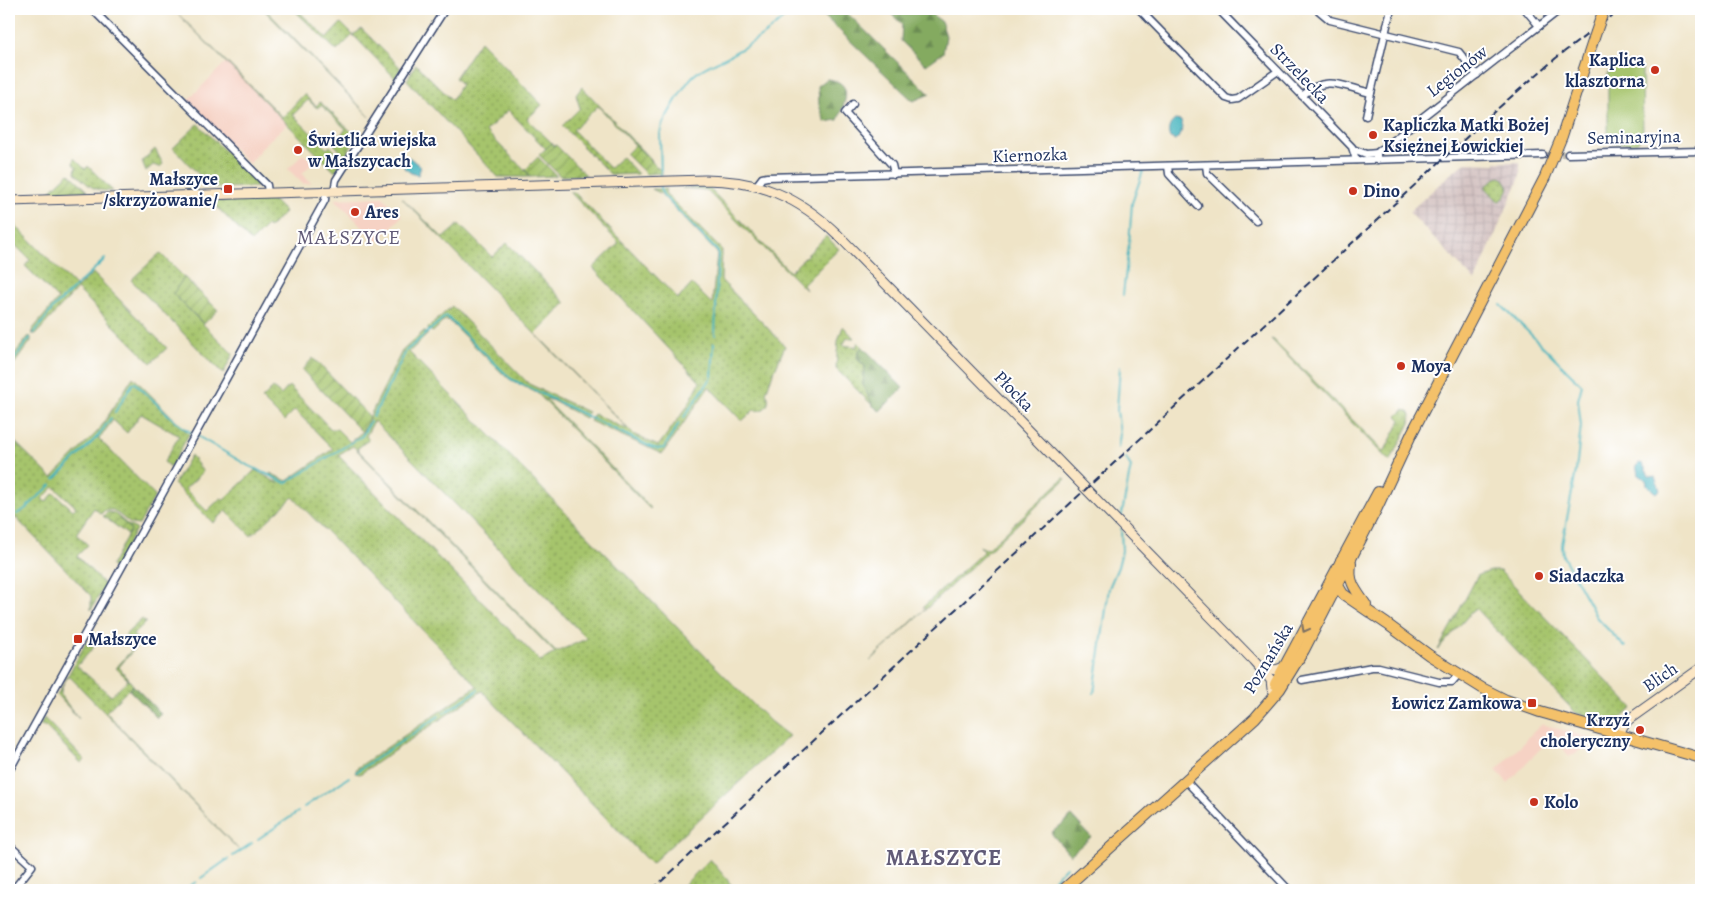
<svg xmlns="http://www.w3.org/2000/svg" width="1710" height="899" font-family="Alegreya,serif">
<defs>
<pattern id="industrial-grid" width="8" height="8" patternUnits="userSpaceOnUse" patternTransform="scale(1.25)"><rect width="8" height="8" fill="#d1bfbe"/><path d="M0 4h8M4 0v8" fill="none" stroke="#b3a4a6"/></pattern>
<pattern id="grass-dots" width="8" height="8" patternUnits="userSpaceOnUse" patternTransform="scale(1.25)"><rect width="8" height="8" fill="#a6c46c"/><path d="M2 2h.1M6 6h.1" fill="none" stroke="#86a05c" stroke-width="1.8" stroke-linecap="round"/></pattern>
<pattern id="forest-firs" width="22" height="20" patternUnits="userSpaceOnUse" patternTransform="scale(1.25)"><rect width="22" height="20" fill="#84aa60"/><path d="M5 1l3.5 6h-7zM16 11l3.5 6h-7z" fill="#6b8b52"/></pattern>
<pattern id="garden-furrows" width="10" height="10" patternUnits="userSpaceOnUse" patternTransform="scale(1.25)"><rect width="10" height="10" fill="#a6c46c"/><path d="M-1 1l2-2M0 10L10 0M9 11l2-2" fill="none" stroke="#86a05c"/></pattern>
</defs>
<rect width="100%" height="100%" fill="#fff"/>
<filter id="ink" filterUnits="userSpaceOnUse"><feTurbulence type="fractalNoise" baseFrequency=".02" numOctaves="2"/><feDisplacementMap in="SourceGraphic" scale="10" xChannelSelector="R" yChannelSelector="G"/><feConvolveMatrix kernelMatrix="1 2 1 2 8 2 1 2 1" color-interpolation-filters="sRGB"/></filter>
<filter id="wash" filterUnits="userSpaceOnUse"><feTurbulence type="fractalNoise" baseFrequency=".0096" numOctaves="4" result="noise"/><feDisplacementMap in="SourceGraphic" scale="20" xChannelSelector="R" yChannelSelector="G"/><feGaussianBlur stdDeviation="1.12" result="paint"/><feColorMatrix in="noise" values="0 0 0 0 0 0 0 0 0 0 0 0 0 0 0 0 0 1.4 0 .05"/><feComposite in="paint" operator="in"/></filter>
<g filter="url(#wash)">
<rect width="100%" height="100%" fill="#efe4c7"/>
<g fill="#f6d2c4">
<polygon points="226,62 287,124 264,145 249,164 187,101"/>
<polygon points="303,154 313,162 302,174 311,183 303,184 288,169"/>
<polygon points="383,197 402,216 377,242 335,199"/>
<polygon points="1542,724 1590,738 1594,741 1569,757 1560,744 1552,739 1539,750 1508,783 1496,770 1526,741 1525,740"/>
</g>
<polygon fill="url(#industrial-grid)" points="1495,162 1520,162 1520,177 1475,281 1409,212 1455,170 1466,163 1495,164"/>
<g fill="url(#grass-dots)" stroke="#607a65" fill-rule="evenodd">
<polygon points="173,9 281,116 283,117 304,94 316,106 320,102 357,137 345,156 333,143 346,129 321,105 317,108 308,100 293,115 327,149 330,146 343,159 335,172"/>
<polygon points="263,9 265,9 370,117"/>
<polygon points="293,9 296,9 327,38 341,23 353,35 362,29 401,68 395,78 353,35 337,51"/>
<polygon points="480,41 542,105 527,119 552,143 546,149 508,110 486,131 531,177 498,177 407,80 416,64 452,100 461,84 455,78"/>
<polygon points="582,87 652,161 653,164 598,106 573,130 610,168 622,157 638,174 611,175 562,126 580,108 576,95"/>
<polygon points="198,124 256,182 256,187 212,188 173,148"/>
<polygon points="155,149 163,164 160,167 153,165 146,171 142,161"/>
<path d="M74,158L85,169L88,166L113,191C92,191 90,186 75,173L76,166L73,164Z"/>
<polygon points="1500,177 1504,179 1509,188 1504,198 1500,201 1498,201 1485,187 1494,179"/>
<polygon points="708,187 790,272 826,236 839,249 803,285 806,290 706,190 682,188"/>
<path d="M652,189H666L665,192L667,195L722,250L721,280L785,346L770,381L766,393C773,403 764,413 754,410L742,421L709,387L662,454L590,421L594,414L626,429V427L401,197L443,238L459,224L492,257L507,243L566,303L536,334L633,434L658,446L687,407L700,382L593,268L619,243L570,192H574L678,299L692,284L712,304L717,253L660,193Z"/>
<polygon points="273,200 285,212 269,228 267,226 251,242 211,201"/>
<polygon points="9,219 77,288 93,273 167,348 151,363 77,289 36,334 32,334 33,329 58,299 25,266 30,260 13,243 9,247"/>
<polygon points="160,253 184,277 174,295 233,354 223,374 131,280"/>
<polygon points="452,306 529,384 588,412 585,418 551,400 545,399 651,508 650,509 537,393 511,380 503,374 448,320 445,320 433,332 427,329"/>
<polygon points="843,326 854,338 847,338 843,345 856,347 858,342 863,347 858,351 858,360 865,366 863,385 873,406 836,369 838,341"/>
<path d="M424,331L428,334L409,352L709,660L771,722L789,736L651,864L482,691L360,774L355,773L357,768L477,686L293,497L251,536L226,511L213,523L174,484L191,455L203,472L185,489L207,511L221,498L224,500L255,470L279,484L270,473L287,481L333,449L295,410L284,421L262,399L273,388L281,395L289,386L331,429H337L350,442L362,432L402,351ZM374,421L586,638V639L556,652L357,449L369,439L366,436ZM353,446L555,653L540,661L338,455Z"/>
<polygon points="29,336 31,337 31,341 9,371 9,361"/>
<polygon points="1271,339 1274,340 1384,452 1401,420 1397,416 1403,410 1408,411 1411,415 1410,423 1390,462"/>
<path d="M133,377L189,434L171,467L164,462L179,436L141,414L127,433L113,420L99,439L155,496L139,525L131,524L113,510H105L101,514L94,508L76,534L88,545L77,556L105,585L91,610V596L16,518L9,521V515L11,514L9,511V436L52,478L99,430ZM54,487L76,507L73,510L54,493L46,502L42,499Z"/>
<polygon points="1064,478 1066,479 870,661 925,609 923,607 984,551 979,546 987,549"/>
<polygon points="114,513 128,525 136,529 115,569 111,566 130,530"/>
<polygon points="1491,571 1500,571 1633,708 1614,724 1576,713 1475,608 1438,650 1478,575"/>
<path d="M142,619L146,622L133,635L140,642L119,667L133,685L106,712L238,849L70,677H68C64,682 60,689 61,696L79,719L57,695L87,641L94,647L77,666L111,696L128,680L116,668L136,645L125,635Z"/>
<polygon points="44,718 85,760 81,763 45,726 40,726"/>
<polygon points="710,859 734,888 731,890 682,890 682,887"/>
</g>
<g fill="url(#forest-firs)" stroke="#506c5f">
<polygon points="817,9 843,9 930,94 913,101"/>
<polygon points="886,9 924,9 941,21 946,36 943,53 926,65 901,41 902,24"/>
<path d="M827,79C855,82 845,102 838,120L825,122L819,105L818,86Z"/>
<polygon points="863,347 903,388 880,411 873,406 863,385 865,366 857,358 858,351"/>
<polygon points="133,685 161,714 157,718 129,690"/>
<polygon points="1072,816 1091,837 1070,855 1051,833"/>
</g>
<g fill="url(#garden-furrows)" stroke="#607a65">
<polygon points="552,143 554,146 556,145 586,175 560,176 539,155"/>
<polygon points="635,145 663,173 646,174 626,154"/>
<polygon points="538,157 555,174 556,176 531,177 525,170"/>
<polygon points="69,173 88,191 49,192"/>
<polygon points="184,277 218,310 204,324 173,294"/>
<polygon points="313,358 370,417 362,432 302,370"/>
<polygon points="108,512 114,513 131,530 128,535 103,516"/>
</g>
<path fill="#a6c46c" stroke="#607a65" d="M1614,66H1638L1642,68L1643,134L1637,143C1627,143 1613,147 1608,137V73L1610,69Z"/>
<g fill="#45b4be" stroke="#30728e">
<path d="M1175,120L1181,121L1183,128L1178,138L1175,140L1170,138C1167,131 1169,124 1175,120Z"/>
<polygon points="409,157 421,167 418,175 411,173 404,168 405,160"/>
<polygon points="1639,463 1643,464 1649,476 1655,477 1660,490 1657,493 1647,485 1646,480 1638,474 1636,466"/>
</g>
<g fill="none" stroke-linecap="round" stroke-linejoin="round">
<g stroke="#45b4be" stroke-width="2">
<path d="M661,178L660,134L662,125C668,114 685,84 693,76C705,65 721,61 734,53C754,42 778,27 792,9"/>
<polyline points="661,183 661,190 663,195 718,252 715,335"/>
<polyline points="1123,295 1129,244 1132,203 1143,171"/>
<polyline points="1501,305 1582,385 1578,400 1581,426 1576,471 1562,545 1563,556 1597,618 1625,647"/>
<polyline points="34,333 54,307 105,259"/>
<polyline points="9,366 30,338"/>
<polyline points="115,412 133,383 135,383 176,422 187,430 247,465 286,483 362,436 370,422"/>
<polyline points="373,417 406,351 446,316 511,379 651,447 658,449 664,448 679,423"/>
<polyline points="684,417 712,377 714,343"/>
<polyline points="1118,448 1120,434 1117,410 1120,367"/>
<polyline points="55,479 98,436 111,418"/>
<polyline points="17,514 25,509 51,485"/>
<polyline points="9,518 12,517"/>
<polyline points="1121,519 1130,471 1131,467 1126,458"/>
<polyline points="1094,693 1109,588 1118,567 1122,551 1121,529"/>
<polyline points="444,713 478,690"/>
<polyline points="356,772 439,716"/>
<polyline points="304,807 349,777"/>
<polyline points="258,839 298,812"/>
<polyline points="233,856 252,843"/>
<polyline points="201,878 228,859"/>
<polyline points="183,890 196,882"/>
<polyline points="1058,890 1053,885 1054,879 1066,867"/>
</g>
</g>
</g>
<g filter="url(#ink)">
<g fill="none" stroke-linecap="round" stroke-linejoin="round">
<polyline stroke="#c5c0b2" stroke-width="6" stroke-dasharray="6 3" stroke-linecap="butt" points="1543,155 1568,154"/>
<g stroke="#3b4a6e" stroke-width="9">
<g id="street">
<polyline points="92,9 267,185 268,193"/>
<polyline points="1139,9 1226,98 1232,100 1238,99 1278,71"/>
<polyline points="1218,9 1352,147 1356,160"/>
<polyline points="1317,9 1330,20 1459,52 1477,75"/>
<polyline points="1525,9 1539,26"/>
<path d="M1302,96C1326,74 1342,86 1371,93L1391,9"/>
<polyline points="853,104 845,113 892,165 894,174"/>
<polyline points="1366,116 1371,93"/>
<polyline points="1353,149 1366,154 1377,153"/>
<polyline points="1568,154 1701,151"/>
<polyline points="1377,160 1377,153 1379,151 1561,9"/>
<polyline points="1206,165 1207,173 1256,221"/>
<polyline points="1168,166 1169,174 1198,206"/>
<polyline points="756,186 762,178 767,177 1543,155"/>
<polyline points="334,191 336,180 445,9"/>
<polyline points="1302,680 1372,667 1379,667 1439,682 1452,682 1458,675"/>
<polyline points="9,771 325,200 326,191"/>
<polyline points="1185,780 1289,890"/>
<polyline points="9,845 32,866 13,890"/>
</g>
</g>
<g stroke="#3b4a6e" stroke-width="11">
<g id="secondary">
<path d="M9,201L705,180C759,180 799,197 838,235L1253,660L1271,680L1272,689"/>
<polyline points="1265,668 1276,670 1284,667"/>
<polyline points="1619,735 1623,726 1628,720 1701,668"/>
</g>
</g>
<g stroke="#3b4a6e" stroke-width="12">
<g id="primary">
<polyline points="1341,560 1336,582 1343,594 1387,624 1429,655 1482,688 1506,700 1540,712 1701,758"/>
<path d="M1351,564C1348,583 1356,590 1366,605"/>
<polyline points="1275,684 1378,492"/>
<polyline points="1063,890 1255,718 1280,689 1304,650 1377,508 1412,433 1545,177 1562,136 1594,38"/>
</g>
</g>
<use href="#street" stroke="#fff" stroke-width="6"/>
<use href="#secondary" stroke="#fbe6c4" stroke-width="9"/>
<use href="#primary" stroke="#f4c16b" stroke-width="10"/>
<polyline stroke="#1b2f5e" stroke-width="2" stroke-dasharray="8 4" stroke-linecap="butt" points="652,890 1496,110 1556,58 1621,9"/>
<g stroke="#3b4a6e" stroke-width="12" stroke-linecap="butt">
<polyline id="primary-bridge" points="1594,38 1604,9"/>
</g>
<use href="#primary-bridge" stroke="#f4c16b" stroke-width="10"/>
</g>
<defs><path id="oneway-chevron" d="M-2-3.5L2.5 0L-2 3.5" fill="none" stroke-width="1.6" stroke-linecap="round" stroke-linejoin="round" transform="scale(1.25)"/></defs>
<use stroke="#7d7164" href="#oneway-chevron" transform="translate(1305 629) rotate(118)"/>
</g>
<g fill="#c8321e" stroke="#fff" stroke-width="2">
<circle cx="1655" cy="70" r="5"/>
<circle cx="1373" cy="135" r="5"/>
<circle cx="298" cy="150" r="5"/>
<rect x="223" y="184" width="10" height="10" rx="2.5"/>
<circle cx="1353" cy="191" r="5"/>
<circle cx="355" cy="212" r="5"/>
<circle cx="1401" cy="366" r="5"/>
<circle cx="1539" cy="576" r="5"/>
<rect x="73" y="634" width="10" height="10" rx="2.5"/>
<rect x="1527" y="698" width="10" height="10" rx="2.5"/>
<circle cx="1640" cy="730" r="5"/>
<circle cx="1534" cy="802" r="5"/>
</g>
<g text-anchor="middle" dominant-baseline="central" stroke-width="4" stroke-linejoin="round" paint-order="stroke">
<g font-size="18" font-weight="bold" fill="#1b2f5e" stroke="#fff" text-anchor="start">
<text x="1645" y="60" text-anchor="end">Kaplica<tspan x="1645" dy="21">klasztorna</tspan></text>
<text x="1383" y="125">Kapliczka Matki Bożej<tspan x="1383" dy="21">Księżnej Łowickiej</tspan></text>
<text x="308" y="140">Świetlica wiejska<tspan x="308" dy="21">w Małszycach</tspan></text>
<text x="218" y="179" text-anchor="end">Małszyce<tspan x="218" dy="21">/skrzyżowanie/</tspan></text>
<text x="1363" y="191">Dino</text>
<text x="365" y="212">Ares</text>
<text x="1411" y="366">Moya</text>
<text x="1549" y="576">Siadaczka</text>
<text x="88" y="639">Małszyce</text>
<text x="1522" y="703" text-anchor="end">Łowicz Zamkowa</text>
<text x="1630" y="720" text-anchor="end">Krzyż<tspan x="1630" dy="21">choleryczny</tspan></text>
<text x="1544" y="802">Kolo</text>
</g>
<g font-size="18" fill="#1b2f5e" stroke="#fff">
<text transform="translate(1457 71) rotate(-38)">Legionów</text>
<text transform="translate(1300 73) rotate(46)">Strzelecka</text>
<text transform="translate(1634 137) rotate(-1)">Seminaryjna</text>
<text transform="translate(1030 155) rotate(-2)">Kiernozka</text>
<text transform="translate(1014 391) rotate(46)">Płocka</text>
<text transform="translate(1268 658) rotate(-59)">Poznańska</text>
<text transform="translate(1660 677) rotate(-35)">Blich</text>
</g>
<g font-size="20" letter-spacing="1" fill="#615b77" stroke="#fff">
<text x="349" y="237">MAŁSZYCE</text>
</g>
<g font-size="22" font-weight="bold" letter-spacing="1" fill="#615b77" stroke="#fff">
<text x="944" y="858">MAŁSZYCE</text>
</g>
</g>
<rect width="1710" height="899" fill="none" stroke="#fff" stroke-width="30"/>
</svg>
